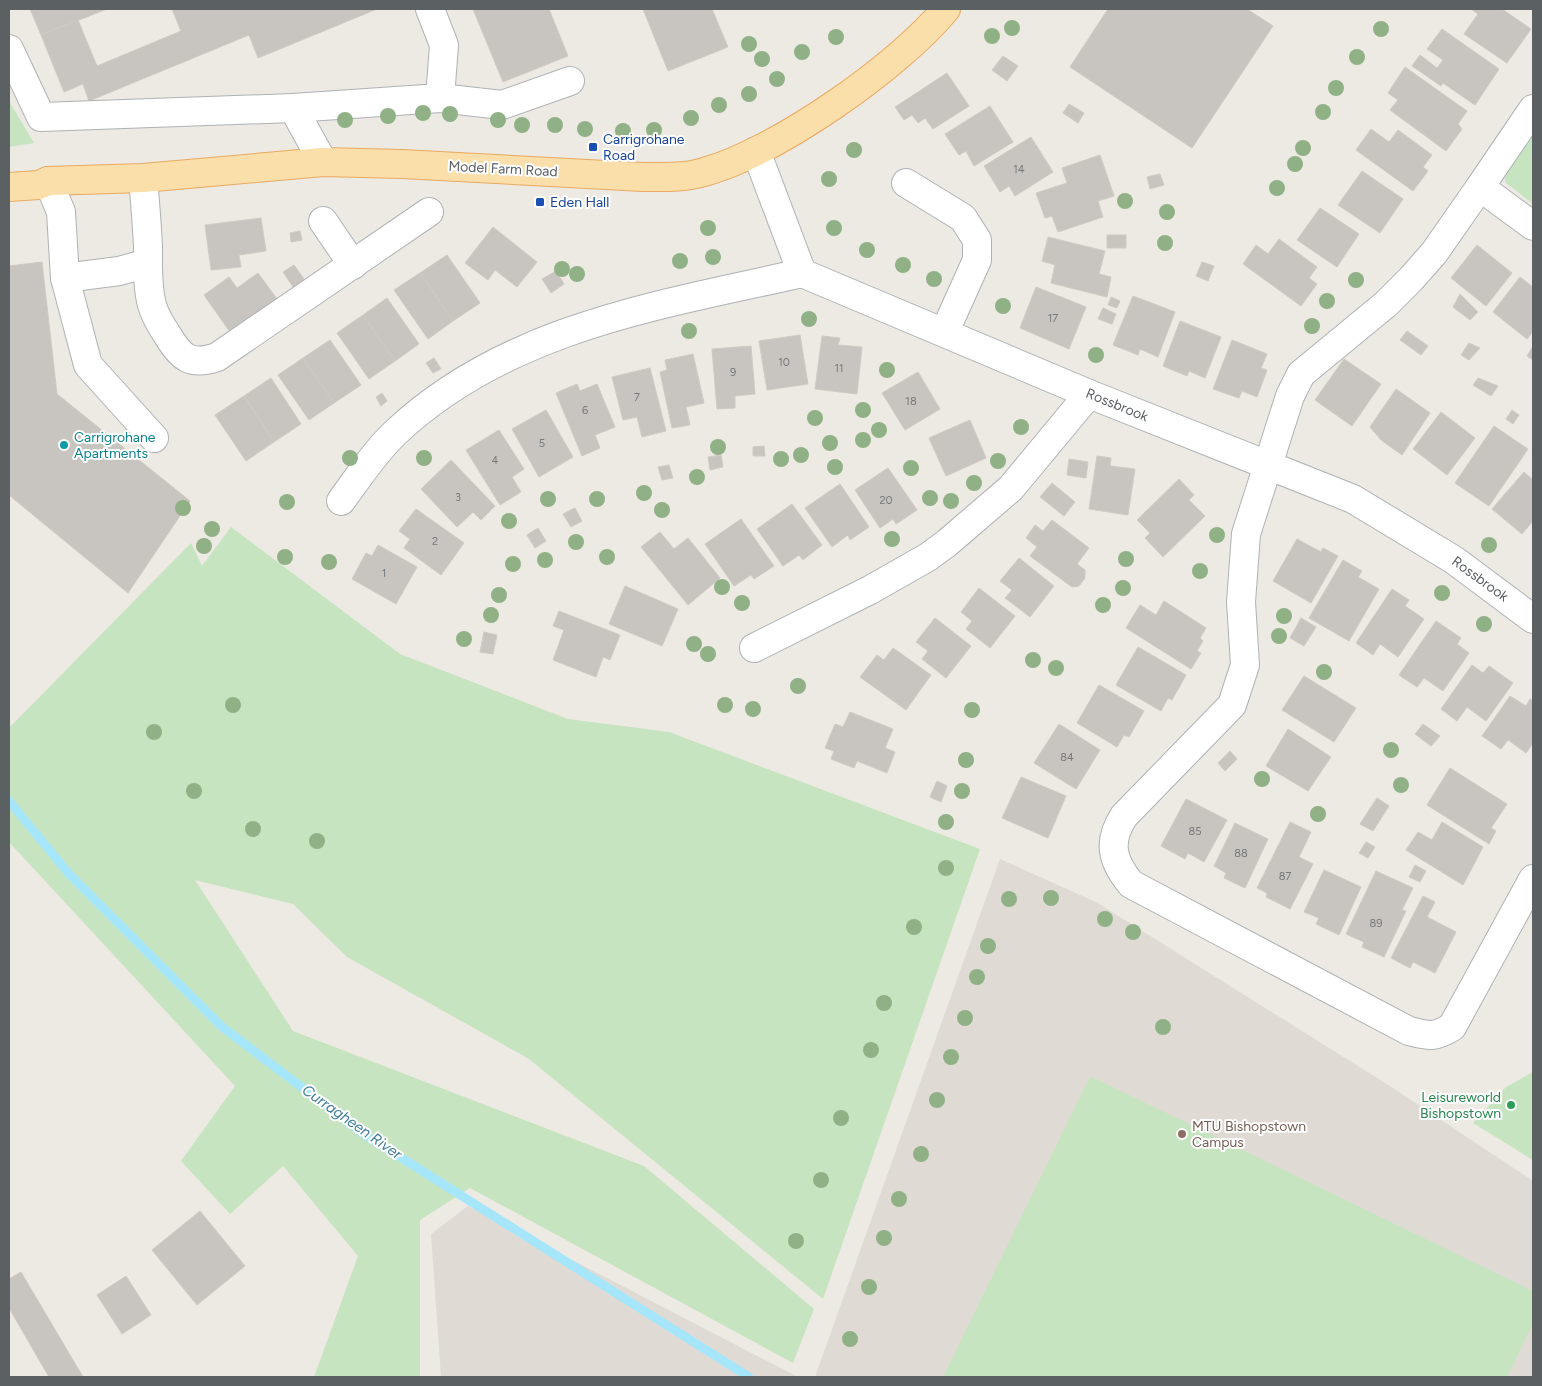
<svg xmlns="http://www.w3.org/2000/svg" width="1542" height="1386" font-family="Figtree,sans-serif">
<rect width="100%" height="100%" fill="#ede9e3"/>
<g fill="#e0dad4">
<polygon points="1000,859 1096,902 1390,1086 1533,1181 1533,1377 815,1377"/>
<polygon points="468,1206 798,1377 441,1377 431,1234"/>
</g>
<g fill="#c7e4c0">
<polygon points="9,101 34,143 9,147"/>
<polygon points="1533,131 1533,204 1505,182 1505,170"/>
<polygon points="231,527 400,654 568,719 669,732 980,849 823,1299 529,1059 347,957 293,904 195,880 293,1031 644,1166 814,1309 793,1363 470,1188 420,1220 420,1377 314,1377 358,1256 283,1166 230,1214 181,1161 235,1086 9,842 9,728 191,543 202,566"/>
<polygon points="1533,1072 1533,1160 1473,1123 1506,1087"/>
<polygon points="1090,1076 1533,1291 1533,1324 1507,1377 943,1377"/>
</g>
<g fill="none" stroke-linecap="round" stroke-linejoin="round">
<polyline stroke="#a6e6fb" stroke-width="9" points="9,801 69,874 221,1026 362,1133 749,1377"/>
</g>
<g fill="#c8c4c0" stroke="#d1cac2">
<polygon points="30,9 107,9 41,35"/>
<polygon points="172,9 377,9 258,58 249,35 89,101 83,84 64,92 41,35 78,20 97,66 181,31"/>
<polygon points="473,9 549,9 568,56 503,82"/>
<polygon points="643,9 712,9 728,47 668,71"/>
<polygon points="1108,9 1247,9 1273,26 1192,148 1070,67"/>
<polygon points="1471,9 1502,9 1531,29 1507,63 1464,34 1478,14"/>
<polygon points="1442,29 1499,69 1475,105 1443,83 1441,86 1412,66 1420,55 1437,68 1443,60 1427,49"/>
<polygon points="1003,56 1018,66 1007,81 992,70"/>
<polygon points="1405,67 1467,111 1458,124 1462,129 1446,151 1390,110 1398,100 1388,93"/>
<polygon points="947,73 969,106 933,129 925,118 918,123 912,115 904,120 895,107"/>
<polygon points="1069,104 1084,113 1078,123 1063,113"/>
<polygon points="990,106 1013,142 974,166 966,151 959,155 945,134"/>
<polygon points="1371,129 1389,142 1398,130 1432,155 1423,167 1428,171 1413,191 1356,150"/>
<polygon points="1031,137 1053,172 1015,196 1009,186 1000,192 984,166"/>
<polygon points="1100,155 1114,196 1098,201 1103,217 1058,232 1052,216 1045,218 1036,193 1067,183 1062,168"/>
<polygon points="1362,171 1403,199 1380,233 1338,205"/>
<polygon points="1160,174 1164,185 1150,189 1147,177"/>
<polygon points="1320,208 1359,234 1337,267 1297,240"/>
<polygon points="261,218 266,251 239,255 241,267 211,270 205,225"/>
<polygon points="493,227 537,262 517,287 495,270 488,280 465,263"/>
<polygon points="300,231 302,240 291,242 290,233"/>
<rect x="1107" y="235" width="19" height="13"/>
<polygon points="1048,237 1105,251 1099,274 1111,277 1107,297 1051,283 1055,265 1042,261"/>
<polygon points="1279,239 1317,267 1309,278 1317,284 1301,306 1243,264 1256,245 1268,254"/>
<polygon points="1477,245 1512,273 1486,306 1451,278"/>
<polygon points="447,255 480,303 453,321 420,273"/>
<polygon points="42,262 57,394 190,501 128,593 9,495 9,266"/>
<polygon points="1202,262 1214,266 1208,281 1196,276"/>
<polygon points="294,265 304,279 293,287 283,272"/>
<polygon points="556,271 564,284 551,293 542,279"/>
<polygon points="258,273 277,299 230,332 204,295 229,277 237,288"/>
<polygon points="420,273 453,321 428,339 394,290"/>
<polygon points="1520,277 1533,287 1533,331 1527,339 1493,312"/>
<polygon points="1036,287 1086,307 1069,349 1020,328"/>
<polygon points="1460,294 1478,312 1470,320 1453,307"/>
<polygon points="1133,296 1175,312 1158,357 1140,349 1138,355 1113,345"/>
<polygon points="1111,297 1120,301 1117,308 1108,305"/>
<polygon points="387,298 419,344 395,361 363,315"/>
<polygon points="1103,308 1116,314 1112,324 1098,319"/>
<polygon points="363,315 395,361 369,379 337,333"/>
<polygon points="1180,321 1221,337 1205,378 1189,371 1187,376 1163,366"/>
<polygon points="1407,331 1428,346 1421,355 1400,340"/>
<polygon points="800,335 808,384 767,390 759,341"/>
<polygon points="822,336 840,338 838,345 862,347 857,394 815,389"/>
<polygon points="330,340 361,385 334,403 303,358"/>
<polygon points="1232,340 1267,354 1261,368 1267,370 1257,397 1242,391 1239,398 1213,389"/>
<polygon points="1469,343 1480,348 1469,360 1461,355"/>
<polygon points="751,346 755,394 735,396 735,408 717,409 712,349"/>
<polygon points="1533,346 1533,360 1527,356"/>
<polygon points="693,354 704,403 686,407 690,425 672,428 660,372 667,370 665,360"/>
<polygon points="303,358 334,403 309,420 278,375"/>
<polygon points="434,358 441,369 433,373 426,363"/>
<polygon points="1344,359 1381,384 1352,426 1315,400"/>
<polygon points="650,368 666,431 642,437 637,417 623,420 612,377"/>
<polygon points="918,372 940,409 905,430 882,393"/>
<polygon points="271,378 301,424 274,442 244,396"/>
<polygon points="1478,378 1498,386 1491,396 1473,385"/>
<polygon points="577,384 580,391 597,384 615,427 595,435 600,448 582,456 556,393"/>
<polygon points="1396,389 1430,413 1402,455 1381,440 1370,427"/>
<polygon points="382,393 387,401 381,406 376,397"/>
<polygon points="244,396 274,442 246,461 215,415"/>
<polygon points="546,410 573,457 539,477 512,429"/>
<polygon points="1512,410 1519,415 1513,424 1506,419"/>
<polygon points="1441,412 1475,438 1447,475 1413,449"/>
<polygon points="970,420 986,458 946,476 929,438"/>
<polygon points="1494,426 1528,449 1489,506 1455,483"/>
<polygon points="499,430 524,469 512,477 521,492 500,505 466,450"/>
<polygon points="764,446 765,456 753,456 753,447"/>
<polygon points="721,455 723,467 710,470 708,457"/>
<polygon points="1097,456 1111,458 1110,466 1135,469 1128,515 1089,509"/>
<polygon points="1069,459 1088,462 1086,478 1067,475"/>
<polygon points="451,460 495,506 481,520 473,512 457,527 421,489"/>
<polygon points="669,465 673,478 662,480 658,467"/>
<polygon points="888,468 917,510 896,524 893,519 880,528 855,490"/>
<polygon points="1524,472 1533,480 1533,521 1522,534 1492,509"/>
<polygon points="1179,479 1194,495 1189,500 1205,516 1163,557 1145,538 1150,533 1137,520"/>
<polygon points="1052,483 1075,502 1064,516 1040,497"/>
<polygon points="840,484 869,527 850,540 848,535 832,547 805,508"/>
<polygon points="792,504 822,545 803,560 799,555 783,566 757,529"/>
<polygon points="575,508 582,521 571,527 563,514"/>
<polygon points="416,509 464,543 441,575 404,548 410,539 399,531"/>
<polygon points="741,519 774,566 754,579 751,575 734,586 705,544"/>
<polygon points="1052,520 1089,548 1077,564 1085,570 1085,578 1079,586 1072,587 1030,556 1037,547 1026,538 1035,525 1043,531"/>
<polygon points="538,528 546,541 535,548 527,535"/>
<polygon points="660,532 674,549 688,538 720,578 688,605 641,547"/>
<polygon points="1297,539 1321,552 1323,548 1338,556 1311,603 1273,581"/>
<polygon points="378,545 417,567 396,604 352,579 366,553 372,556"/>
<polygon points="1019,558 1054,586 1030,617 1005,598 1012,590 1000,581"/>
<polygon points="1343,560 1362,571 1358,577 1379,589 1349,641 1309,618"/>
<polygon points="625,586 678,609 662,646 609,624"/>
<polygon points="979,588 1015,616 990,648 966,629 972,621 961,612"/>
<polygon points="1392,589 1409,600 1405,606 1424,619 1398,657 1380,644 1373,655 1356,643"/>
<polygon points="1164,601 1206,628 1200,638 1203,641 1197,651 1201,653 1191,669 1126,628 1140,605 1156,615"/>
<polygon points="559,611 620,635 610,660 603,657 596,677 553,660 564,630 553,626"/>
<polygon points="935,618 971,646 946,678 922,659 928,651 916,642"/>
<polygon points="1301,618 1316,627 1304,646 1290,638"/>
<polygon points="1436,621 1461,638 1457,644 1469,653 1443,691 1424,678 1417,687 1399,675"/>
<polygon points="484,632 497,635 493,654 480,652"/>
<polygon points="1138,647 1186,675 1172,700 1168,698 1161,711 1116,685"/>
<polygon points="893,648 931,675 906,710 860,677 877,655 884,660"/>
<polygon points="1472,665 1483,673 1489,666 1513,683 1486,721 1467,707 1457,721 1441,709"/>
<polygon points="1304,676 1356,708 1334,742 1282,710"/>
<polygon points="1099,685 1144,711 1129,737 1124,735 1117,747 1077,723"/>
<polygon points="1510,696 1526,706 1530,699 1533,701 1533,743 1526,753 1508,740 1501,749 1482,736"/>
<polygon points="850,712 893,729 885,748 895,752 887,773 857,761 854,768 831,759 834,751 825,748 835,724 843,727"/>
<polygon points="1059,724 1100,750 1076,789 1034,763"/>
<polygon points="1423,724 1440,736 1431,746 1415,734"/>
<polygon points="1288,729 1331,757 1308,791 1266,766"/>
<polygon points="1230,751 1237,759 1225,771 1218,763"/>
<polygon points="1450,768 1507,804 1491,828 1496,831 1489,844 1427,805"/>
<polygon points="1021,777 1066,796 1048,838 1002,818"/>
<polygon points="937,781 947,786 941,802 930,797"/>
<polygon points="1377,798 1389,806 1373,831 1360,824"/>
<polygon points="1186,799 1227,820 1204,862 1188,853 1185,859 1161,846"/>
<polygon points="1290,822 1311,832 1299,857 1313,864 1290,909 1266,897 1267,893 1257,888"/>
<polygon points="1442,822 1483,847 1463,885 1406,850 1418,832 1432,840"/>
<polygon points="1235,823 1268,839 1245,888 1224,878 1226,873 1214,866"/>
<polygon points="1366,842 1375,847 1368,858 1359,853"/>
<polygon points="1415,865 1426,871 1420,882 1409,877"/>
<polygon points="1324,870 1361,887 1339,935 1316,924 1319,918 1304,912"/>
<polygon points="1376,871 1413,888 1402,910 1406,911 1384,957 1362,947 1364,942 1346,934"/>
<polygon points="1423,896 1435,902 1427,917 1456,932 1435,973 1413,962 1410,968 1391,958"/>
<polygon points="200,1211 245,1266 197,1305 152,1250"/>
<polygon points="21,1272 83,1377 49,1377 9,1308 9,1279"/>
<polygon points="126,1276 151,1315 122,1334 97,1295"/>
</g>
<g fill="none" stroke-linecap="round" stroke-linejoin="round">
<g stroke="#aeb2b5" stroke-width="30">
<g id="minor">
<polyline points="430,9 444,45 440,98 502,105 570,81"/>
<polyline points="9,49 41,117 293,108 440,98"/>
<polyline points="293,108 323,162"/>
<polyline points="1533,109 1480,187 1533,226"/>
<polyline points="756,151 802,273 1089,394 1353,499 1454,560 1533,619"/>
<path d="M143,178C145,201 147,224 148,247C148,266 147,286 152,305C155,316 162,327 168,336C181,358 191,366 217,357L429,212"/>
<polyline points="48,181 61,212 65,278 88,365 154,438"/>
<polyline points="906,183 963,218 977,240 977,260 945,331"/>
<path d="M1480,187L1434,253L1411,279L1386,304L1301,374L1290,396L1246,534L1241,602L1245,665L1232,705L1124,816C1107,842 1112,861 1131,884L1409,1031C1429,1036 1434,1038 1452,1027L1533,879"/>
<polyline points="323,221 353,265"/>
<polyline points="65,278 119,271 148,263"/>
<path d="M341,501C358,478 374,453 395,433C506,328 660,305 802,273"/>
<polyline points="754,648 870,590 928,557 947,543 1011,488 1089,394"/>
</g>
</g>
<g stroke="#eaa95f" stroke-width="30">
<path id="major" d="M9,187L39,185L48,181L143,178L323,162L402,164L643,177C663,177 685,178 704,172C777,152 898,67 946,9"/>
</g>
<use href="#minor" stroke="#fff" stroke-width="28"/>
<use href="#major" stroke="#fbdfaa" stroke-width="28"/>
</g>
<g fill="#90b186">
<circle cx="1012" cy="28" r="8"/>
<circle cx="1381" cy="29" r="8"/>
<circle cx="992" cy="36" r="8"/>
<circle cx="836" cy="37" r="8"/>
<circle cx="749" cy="44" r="8"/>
<circle cx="802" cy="52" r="8"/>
<circle cx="1357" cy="57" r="8"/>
<circle cx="762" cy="59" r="8"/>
<circle cx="777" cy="79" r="8"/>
<circle cx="1336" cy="88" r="8"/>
<circle cx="749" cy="94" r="8"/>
<circle cx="719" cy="105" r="8"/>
<circle cx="1323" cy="112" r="8"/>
<circle cx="423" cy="113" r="8"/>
<circle cx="450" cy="114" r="8"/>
<circle cx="388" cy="116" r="8"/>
<circle cx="691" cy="118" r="8"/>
<circle cx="345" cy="120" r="8"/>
<circle cx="498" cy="120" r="8"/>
<circle cx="522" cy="125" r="8"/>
<circle cx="555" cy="125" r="8"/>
<circle cx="585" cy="129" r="8"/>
<circle cx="654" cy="130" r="8"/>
<circle cx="623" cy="131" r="8"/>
<circle cx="1303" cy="148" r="8"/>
<circle cx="854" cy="150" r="8"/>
<circle cx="1295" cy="164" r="8"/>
<circle cx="829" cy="179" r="8"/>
<circle cx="1277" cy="188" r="8"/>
<circle cx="1125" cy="201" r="8"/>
<circle cx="1167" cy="212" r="8"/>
<circle cx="708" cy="228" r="8"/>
<circle cx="834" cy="228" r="8"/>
<circle cx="1165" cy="243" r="8"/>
<circle cx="867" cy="250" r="8"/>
<circle cx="713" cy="257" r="8"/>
<circle cx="680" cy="261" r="8"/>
<circle cx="903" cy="265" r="8"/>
<circle cx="562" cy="269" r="8"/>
<circle cx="577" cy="274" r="8"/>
<circle cx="934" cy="279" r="8"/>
<circle cx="1356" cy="280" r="8"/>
<circle cx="1327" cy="301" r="8"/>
<circle cx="1003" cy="306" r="8"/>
<circle cx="809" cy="319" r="8"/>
<circle cx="1312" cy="326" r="8"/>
<circle cx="689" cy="331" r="8"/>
<circle cx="1096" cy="355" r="8"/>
<circle cx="887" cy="370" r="8"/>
<circle cx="863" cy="410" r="8"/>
<circle cx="815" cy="418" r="8"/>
<circle cx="1021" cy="427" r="8"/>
<circle cx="879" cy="430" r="8"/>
<circle cx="863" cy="440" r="8"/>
<circle cx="830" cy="443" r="8"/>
<circle cx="718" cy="447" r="8"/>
<circle cx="801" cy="455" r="8"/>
<circle cx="350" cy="458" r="8"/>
<circle cx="424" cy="458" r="8"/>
<circle cx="781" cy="459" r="8"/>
<circle cx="998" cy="461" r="8"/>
<circle cx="835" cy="467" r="8"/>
<circle cx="911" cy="468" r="8"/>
<circle cx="697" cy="477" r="8"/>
<circle cx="974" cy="483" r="8"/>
<circle cx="644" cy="493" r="8"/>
<circle cx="930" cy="498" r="8"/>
<circle cx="548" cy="499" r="8"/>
<circle cx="597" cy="499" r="8"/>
<circle cx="951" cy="501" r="8"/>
<circle cx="287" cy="502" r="8"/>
<circle cx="183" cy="508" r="8"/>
<circle cx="662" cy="510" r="8"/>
<circle cx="509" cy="521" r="8"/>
<circle cx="212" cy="529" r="8"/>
<circle cx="1217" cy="535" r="8"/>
<circle cx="892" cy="539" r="8"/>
<circle cx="576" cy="542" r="8"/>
<circle cx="1489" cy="545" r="8"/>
<circle cx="204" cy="546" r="8"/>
<circle cx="285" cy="557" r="8"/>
<circle cx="607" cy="557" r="8"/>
<circle cx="1126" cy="559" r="8"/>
<circle cx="545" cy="560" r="8"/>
<circle cx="329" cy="562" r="8"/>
<circle cx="513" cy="564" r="8"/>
<circle cx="1200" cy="571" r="8"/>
<circle cx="722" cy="587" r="8"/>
<circle cx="1123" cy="588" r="8"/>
<circle cx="1442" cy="593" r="8"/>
<circle cx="499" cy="595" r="8"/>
<circle cx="742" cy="603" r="8"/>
<circle cx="1103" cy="605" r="8"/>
<circle cx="491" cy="615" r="8"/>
<circle cx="1284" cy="616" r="8"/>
<circle cx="1484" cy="624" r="8"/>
<circle cx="1279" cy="636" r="8"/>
<circle cx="464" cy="639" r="8"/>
<circle cx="694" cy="644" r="8"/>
<circle cx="708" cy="654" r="8"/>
<circle cx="1033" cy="660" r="8"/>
<circle cx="1056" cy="668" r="8"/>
<circle cx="1324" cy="672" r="8"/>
<circle cx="798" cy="686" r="8"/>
<circle cx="233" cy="705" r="8"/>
<circle cx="725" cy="705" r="8"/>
<circle cx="753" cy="709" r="8"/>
<circle cx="972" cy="710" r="8"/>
<circle cx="154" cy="732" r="8"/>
<circle cx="1391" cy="750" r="8"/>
<circle cx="966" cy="760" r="8"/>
<circle cx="1262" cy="779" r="8"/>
<circle cx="1401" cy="785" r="8"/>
<circle cx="194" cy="791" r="8"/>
<circle cx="962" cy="791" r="8"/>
<circle cx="1318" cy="814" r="8"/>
<circle cx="946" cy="822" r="8"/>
<circle cx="253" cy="829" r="8"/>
<circle cx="317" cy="841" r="8"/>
<circle cx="946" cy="868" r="8"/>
<circle cx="1051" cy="898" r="8"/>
<circle cx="1009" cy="899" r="8"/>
<circle cx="1105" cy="919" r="8"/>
<circle cx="914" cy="927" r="8"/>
<circle cx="1133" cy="932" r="8"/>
<circle cx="988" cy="946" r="8"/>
<circle cx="977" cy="977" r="8"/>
<circle cx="884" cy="1003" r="8"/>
<circle cx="965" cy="1018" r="8"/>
<circle cx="1163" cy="1027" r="8"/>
<circle cx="871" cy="1050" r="8"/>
<circle cx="951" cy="1057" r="8"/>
<circle cx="937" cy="1100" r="8"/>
<circle cx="841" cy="1118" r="8"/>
<circle cx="921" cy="1154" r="8"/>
<circle cx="821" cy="1180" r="8"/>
<circle cx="899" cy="1199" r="8"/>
<circle cx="884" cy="1238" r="8"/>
<circle cx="796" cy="1241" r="8"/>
<circle cx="869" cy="1287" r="8"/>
<circle cx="850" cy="1339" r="8"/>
</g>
<g fill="#1a4fb4" stroke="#fff" stroke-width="2">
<rect x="588" y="142" width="10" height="10" rx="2.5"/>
<rect x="535" y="197" width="10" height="10" rx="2.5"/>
</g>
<circle fill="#0f9aa8" stroke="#fff" stroke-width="2" cx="64" cy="445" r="5"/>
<circle fill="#2e9e5b" stroke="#fff" stroke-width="2" cx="1511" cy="1105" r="5"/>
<circle fill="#8d6e63" stroke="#fff" stroke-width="2" cx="1182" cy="1134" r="5"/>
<g text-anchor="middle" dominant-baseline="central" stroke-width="4" stroke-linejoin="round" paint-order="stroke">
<g font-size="11" fill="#76797a">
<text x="1019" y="169">14</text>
<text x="1053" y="318">17</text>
<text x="784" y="362">10</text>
<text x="839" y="368">11</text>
<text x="733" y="372">9</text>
<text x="637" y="397">7</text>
<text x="911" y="401">18</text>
<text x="585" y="410">6</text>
<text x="542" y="443">5</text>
<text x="495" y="460">4</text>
<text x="458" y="497">3</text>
<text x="886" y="500">20</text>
<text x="435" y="541">2</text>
<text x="384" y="573">1</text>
<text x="1067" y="757">84</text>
<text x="1195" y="831">85</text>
<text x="1241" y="853">88</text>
<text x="1285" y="876">87</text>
<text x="1376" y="923">89</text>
</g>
<g font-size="14" fill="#164399" stroke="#fff" text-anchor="start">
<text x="603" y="139">Carrigrohane<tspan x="603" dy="16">Road</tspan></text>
<text x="550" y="202">Eden Hall</text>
</g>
<g font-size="14" fill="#5b6063" stroke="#fff">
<text transform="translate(503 169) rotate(3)">Model Farm Road</text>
<text transform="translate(1117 405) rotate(22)">Rossbrook</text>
<text transform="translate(1480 579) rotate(36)">Rossbrook</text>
</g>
<g font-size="14" fill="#0d838f" stroke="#fff" text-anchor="start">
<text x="74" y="437">Carrigrohane<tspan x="74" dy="16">Apartments</tspan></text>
</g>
<g font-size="14" fill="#27864d" stroke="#fff" text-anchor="end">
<text x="1501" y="1097">Leisureworld<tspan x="1501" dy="16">Bishopstown</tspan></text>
</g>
<g font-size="14" fill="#785e54" stroke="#fff" text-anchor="start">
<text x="1192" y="1126">MTU Bishopstown<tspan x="1192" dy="16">Campus</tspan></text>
</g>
<g font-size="15" font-style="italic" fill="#3e7c9b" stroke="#fff">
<text transform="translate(352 1122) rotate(35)">Curragheen River</text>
</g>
</g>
<rect width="1542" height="1386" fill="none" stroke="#5b6063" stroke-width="20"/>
</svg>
